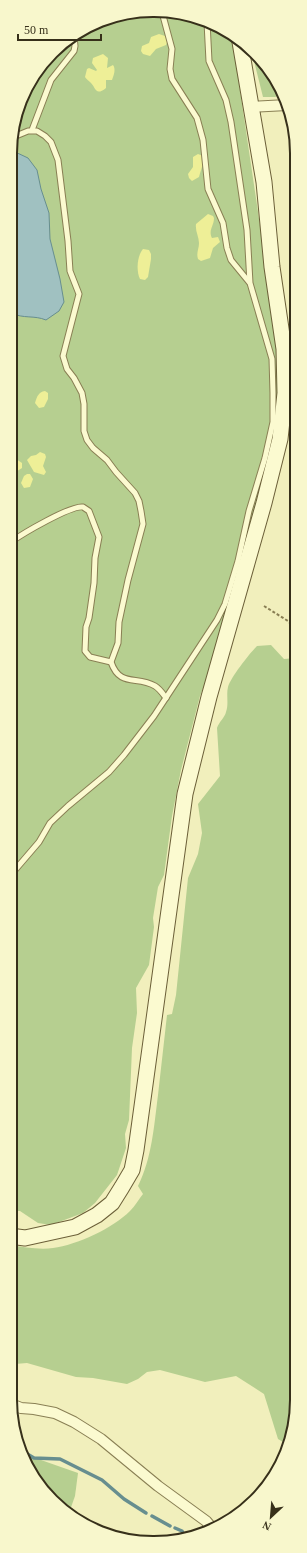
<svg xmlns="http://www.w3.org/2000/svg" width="307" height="1553" font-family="Georgia,serif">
<rect width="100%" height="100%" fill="#f1efbc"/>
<g fill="#b6cf90">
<polygon points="172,11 217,25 232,36 279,354 277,431 212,665 200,696 181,770 172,816 164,875 158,887 153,918 154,927 149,965 136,988 137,1013 132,1048 129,1120 125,1134 126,1148 117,1175 95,1203 83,1213 51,1225 38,1223 20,1211 10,1211 11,135 29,82 66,40 116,15"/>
<polygon points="251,49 255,52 283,94 275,97 263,97"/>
<path d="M271,645L284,659L296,658V1418L288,1445L278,1439L264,1394L236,1376L205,1382L160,1370L147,1372L138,1379L127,1384L93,1378L76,1377L27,1363L15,1364L10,1363V1245C24,1247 39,1250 53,1248C77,1245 113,1228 130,1211C135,1206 139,1199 143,1194L138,1186C152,1158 154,1126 158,1095C161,1069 164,1042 167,1015L172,1014L176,995L188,878L198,854L202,833L198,804L220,776L217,728C219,722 225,717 226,712C229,704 226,695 228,687C231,677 250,653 257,646Z"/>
<polygon points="21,1453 78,1473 75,1496 69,1513 52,1501"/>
</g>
<g fill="#eeef97">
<polygon points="159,34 165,36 168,40 166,45 156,49 150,56 143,54 141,51 142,46 149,43 151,37"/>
<path d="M103,54L108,58L107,68L113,65C116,69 114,75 112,80H106V88C95,97 96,87 90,82C88,80 86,79 85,77L87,69L89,68L96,71L97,70L92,63L93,58Z"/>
<path d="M198,154L203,156C204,164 201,169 199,177L192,181L189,178L188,174L193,167V157Z"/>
<path d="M208,214L213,216L214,218C214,226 208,230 212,238L218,237L220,242L213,248L210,258L201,261L198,259C196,253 199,249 199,243C199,237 195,231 196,224Z"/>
<path d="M143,249L149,250L151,254V259L148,277L145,280L140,279C136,271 137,256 143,249Z"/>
<path d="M45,391L48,393V399L44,407L39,408L35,403C37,397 38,392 45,391Z"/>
<polygon points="40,452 45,454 46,457 43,466 46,472 44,475 34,472 27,460 31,456 36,455"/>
<polygon points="16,459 22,463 22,468 11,475 11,463"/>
<polygon points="27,474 30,474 33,479 30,487 24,488 21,483 24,476"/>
</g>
<path fill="#a0c1c1" stroke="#678e8f" d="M11,150L28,158L37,170L41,189L49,213L50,239L60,279L64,302L59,311L46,320C34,315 24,319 11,313Z"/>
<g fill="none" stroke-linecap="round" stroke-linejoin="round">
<g stroke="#678e8f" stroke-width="3.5">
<polyline points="19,1442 21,1444 24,1452 34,1458 60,1459 102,1480 124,1499 146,1513"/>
<polyline points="152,1516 170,1526"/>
<polyline points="175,1528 182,1531 185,1537"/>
</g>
<g stroke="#897f54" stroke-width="7">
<g id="lane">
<polyline points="162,12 172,49 170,69 172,79 197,118 203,140 208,189 223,223 227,248 231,260 249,282"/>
<polyline points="32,130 51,80 74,51 75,46 74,36"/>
<path d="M11,138L28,131H37L45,136L51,142L58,160L68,241L70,271L79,294L63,356L67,369L74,378L82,393L84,404V431L87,440L93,448L107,460L116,472L135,493L139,501L141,511L143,524L128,580L119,622L118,643L111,662C120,688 137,675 155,686C160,689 163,694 166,698"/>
<path d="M11,542C22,534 71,505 83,507L89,511L99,537L95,558L94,583L89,618L86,627L85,651L90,657L111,662"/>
<polyline points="11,872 15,870 39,842 50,823 68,806 109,772 124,755 154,716 217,620 225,604 238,561 249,511 265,458 273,422 273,393 272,359 250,283 247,230 231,122 226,100 209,61 207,22"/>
</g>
</g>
<g stroke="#897f54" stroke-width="12">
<g id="street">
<polyline points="250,107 287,105"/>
<polyline points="11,1404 21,1408 34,1409 55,1413 74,1422 101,1439 158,1486 206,1521 212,1528"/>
</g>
</g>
<g stroke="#6b5f38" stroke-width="17">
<polyline id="secondary" points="10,1236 25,1238 75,1227 97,1215 112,1203 122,1187 132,1170 136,1150 185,794 209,697 264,503 280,439 285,393 284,349 272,267 264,182 240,42"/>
</g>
<polyline stroke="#897f54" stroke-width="2" stroke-dasharray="3 2" stroke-linecap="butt" points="264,606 288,621 296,629"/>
<use href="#lane" stroke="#fbfad0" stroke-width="5"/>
<use href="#street" stroke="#fbfad0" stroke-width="10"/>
<use href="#secondary" stroke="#fbfad0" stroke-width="15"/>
</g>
<path d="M0 0H307V1553H0ZM153 17H154A136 136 0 0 1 290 153V1400A136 136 0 0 1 154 1536H153A136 136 0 0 1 17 1400V153A136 136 0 0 1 153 17Z" fill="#f8f7cc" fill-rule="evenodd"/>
<path fill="none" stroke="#37301a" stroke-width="2" d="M153 17H154A136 136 0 0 1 290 153V1400A136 136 0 0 1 154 1536H153A136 136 0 0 1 17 1400V153A136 136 0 0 1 153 17Z"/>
<g transform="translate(271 1517) rotate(206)" stroke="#f8f7cc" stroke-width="3" paint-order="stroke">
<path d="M0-3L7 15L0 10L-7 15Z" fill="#37301a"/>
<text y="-6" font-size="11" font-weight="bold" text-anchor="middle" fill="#37301a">N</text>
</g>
<path d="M18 34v6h83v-6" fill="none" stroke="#37301a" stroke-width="2"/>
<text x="24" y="34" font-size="12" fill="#37301a" stroke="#f8f7cc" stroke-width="3" paint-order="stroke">50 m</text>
</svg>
